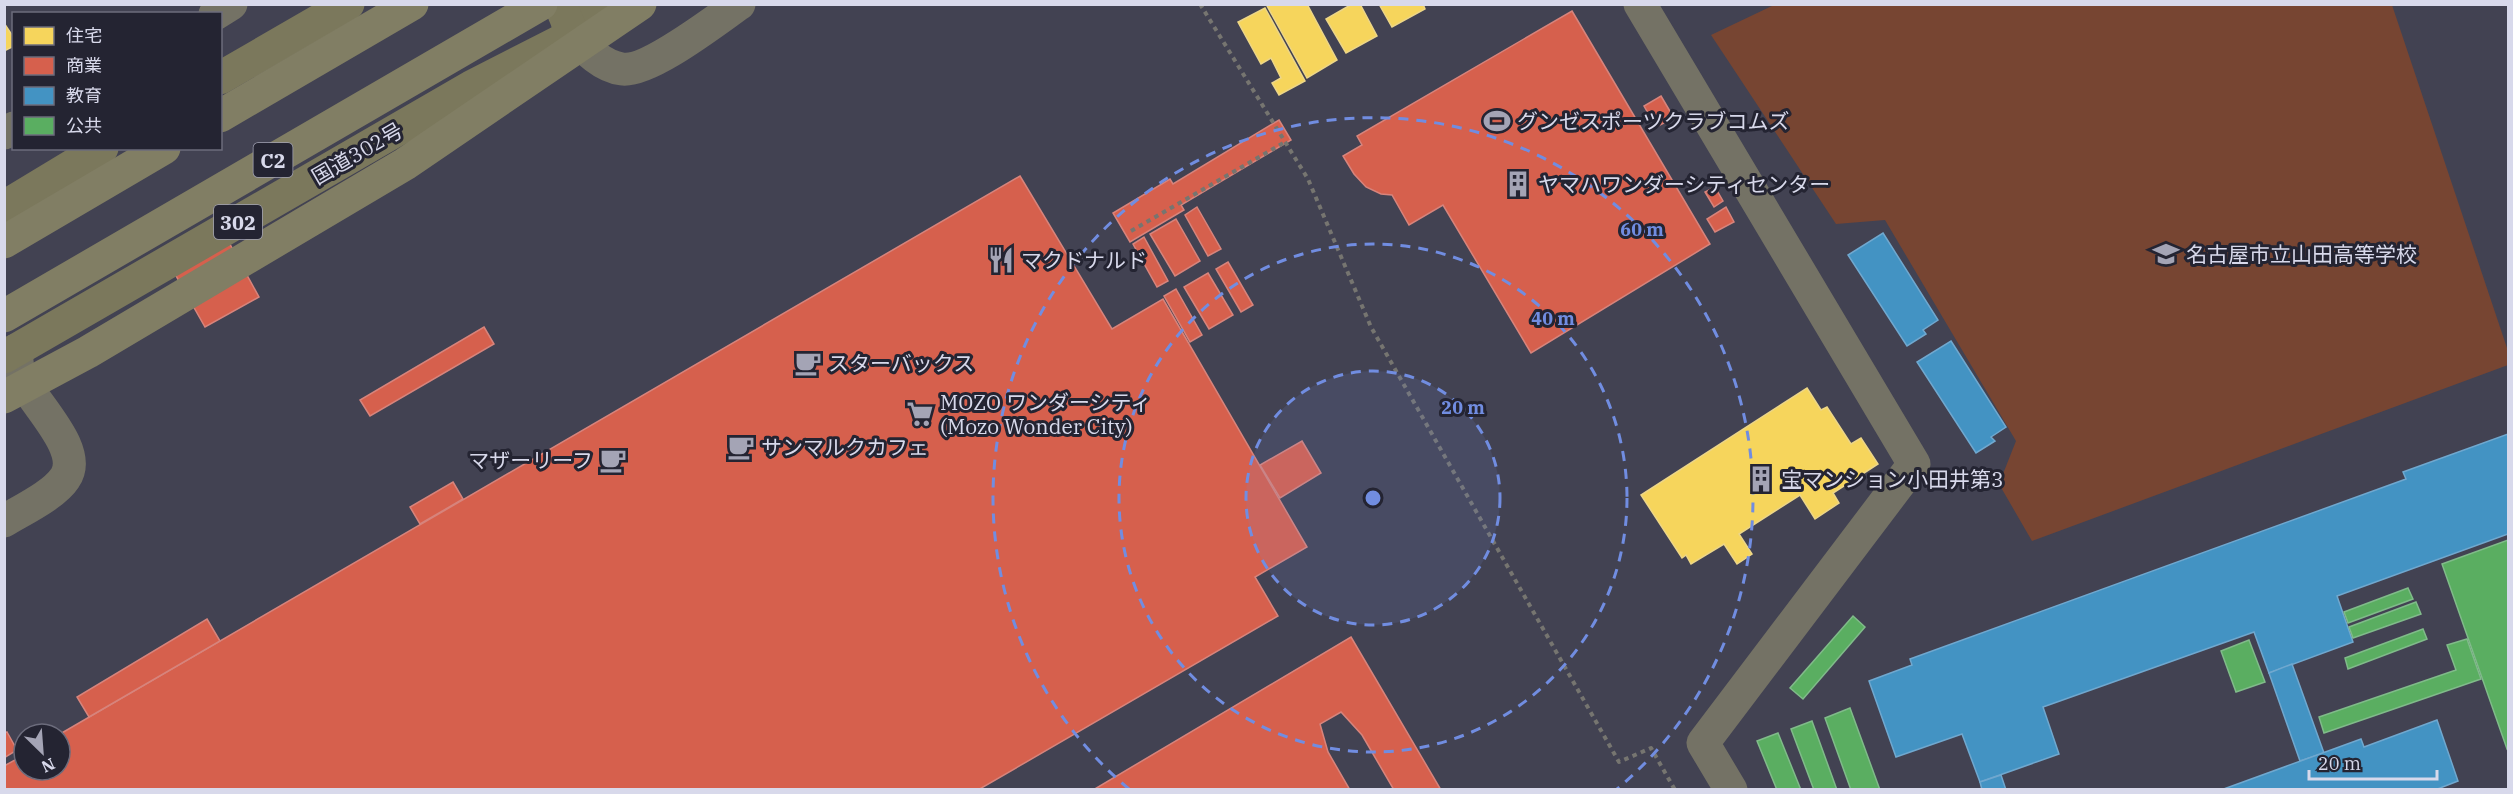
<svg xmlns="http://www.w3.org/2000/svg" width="2513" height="794" font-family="'IBM Plex Serif','Noto Sans JP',serif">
<rect width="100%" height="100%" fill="#424252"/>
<polygon fill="#774532" points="1774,5 2392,5 2508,351 2508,365 2032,541 1999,484 2016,441 1885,220 1836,224 1711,35"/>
<g fill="#f6d55c" stroke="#edd687" stroke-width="1.5">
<polygon points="1266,4 1307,4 1337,60 1307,78"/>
<polygon points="1352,4 1360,4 1377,36 1346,53 1326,19"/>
<polygon points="1379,4 1423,4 1425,9 1392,27"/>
<polygon points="1265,8 1305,81 1279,95 1272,83 1281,78 1271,58 1261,64 1238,22"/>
<polygon points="4,23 14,38 14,46 4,51"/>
<polygon points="1807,388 1821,410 1827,407 1851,444 1861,438 1878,464 1833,493 1839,503 1815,519 1800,495 1739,534 1752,554 1737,564 1724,544 1691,564 1686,555 1682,558 1641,495"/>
</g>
<g fill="#d6604d" stroke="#d7847c" stroke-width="1.5">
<polygon points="1572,11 1710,244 1531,353 1443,205 1409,225 1392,195 1381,194 1366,187 1354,174 1343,156 1362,145 1357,136"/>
<polygon points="1661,96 1674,118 1656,127 1644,106"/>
<polygon points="1279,120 1291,140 1181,205 1184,210 1130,242 1113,213 1170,179 1173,184"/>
<polygon points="1020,176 1112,329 1163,299 1307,547 1255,577 1278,616 978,790 4,790 4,766 24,755 24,770 60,770 60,734"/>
<polygon points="1715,187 1723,201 1714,207 1705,192"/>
<polygon points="1197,207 1221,249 1208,256 1185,215"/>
<polygon points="1726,207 1734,222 1715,232 1707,219"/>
<polygon points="1176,219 1200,261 1175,276 1150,234"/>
<polygon points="226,237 259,297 205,327 171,267"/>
<polygon points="1144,237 1168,281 1157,287 1133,244"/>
<polygon points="1228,262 1253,305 1241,312 1216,269"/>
<polygon points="1208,273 1233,315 1209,329 1184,287"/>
<polygon points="1176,289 1202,335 1190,342 1164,296"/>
<polygon points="484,327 494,344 370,416 360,400"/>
<polygon points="1302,441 1321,473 1280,498 1260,465"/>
<polygon points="453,482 463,499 420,524 410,507"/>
<polygon points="207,619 220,641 89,717 77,697"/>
<polygon points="1351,637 1441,790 1394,790 1362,735 1341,712 1320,724 1328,752 1350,790 1093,790"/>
<polygon points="7,732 17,750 4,758 4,733"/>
</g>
<g fill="#4393c3" stroke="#70a8cf" stroke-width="1.5">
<polygon points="1883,233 1938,320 1923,330 1926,334 1907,346 1848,255"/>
<polygon points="1951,341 2006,427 1991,437 1995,441 1976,453 1917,362"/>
<polygon points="2508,434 2508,534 2337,596 2353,642 2269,673 2254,632 2043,707 2059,754 1980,782 1962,734 1896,757 1869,681 1912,665 1910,659 2406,479 2403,472"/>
<polygon points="2292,664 2324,753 2300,761 2269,673"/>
<polygon points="2437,720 2458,781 2435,790 2221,790 2361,739 2364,747"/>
<polygon points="2001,775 2006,790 1982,790 1980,782"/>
</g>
<g fill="#5aae61" stroke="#80bb8a" stroke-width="1.5">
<polygon points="2508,540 2508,748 2507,749 2442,564"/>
<polygon points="2408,588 2413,599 2348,623 2344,612"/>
<polygon points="2416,602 2421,614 2353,638 2349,627"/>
<polygon points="1853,616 1865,627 1803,699 1790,688"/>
<polygon points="2423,629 2427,639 2348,669 2345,658"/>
<polygon points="2467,639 2481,679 2324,733 2319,717 2456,670 2447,645"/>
<polygon points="2249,640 2265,682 2236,692 2221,651"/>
<polygon points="1850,708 1880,790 1851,790 1825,718"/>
<polygon points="1812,721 1837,790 1814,790 1791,729"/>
<polygon points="1778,733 1801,790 1777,790 1757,741"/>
</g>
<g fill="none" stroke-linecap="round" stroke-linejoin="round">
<g stroke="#767570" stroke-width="4" stroke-dasharray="4.5 4.5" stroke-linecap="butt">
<polyline points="1200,4 1308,179 1371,327 1619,762 1651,748 1675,790"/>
<polyline points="1131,231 1285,142"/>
</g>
<g stroke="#747265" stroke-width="33">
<polyline points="1640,4 1914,464 1703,743 1731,790"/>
<polyline points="215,14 231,4"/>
<path d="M573,35C586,49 601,66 622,69C648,73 716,20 739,4"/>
<polyline points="4,133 14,128"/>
<path d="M4,521C22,510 54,495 65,478C85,449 30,401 19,373C17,367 17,358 16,350"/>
</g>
<g stroke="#7b785c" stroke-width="33">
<polyline points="568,25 604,4"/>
<polyline points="220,78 348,4"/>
<polyline points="4,207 102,148"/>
<polyline points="4,357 471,87 573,35 560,4"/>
</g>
<g stroke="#817e64" stroke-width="33">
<polyline points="220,116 412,4"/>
<polyline points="4,242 164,148"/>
</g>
<g stroke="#817e64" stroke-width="33">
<polyline points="4,316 541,4"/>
<polyline points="4,397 88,352 405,164 640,4"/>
</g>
</g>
<circle cx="1373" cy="498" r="127" fill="#718de1" fill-opacity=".12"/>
<g fill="none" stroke="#718de1" stroke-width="3" stroke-dasharray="10 8">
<circle cx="1373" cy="498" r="127"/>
<circle cx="1373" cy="498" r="254"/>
<path d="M1129 789A380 380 0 1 1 1617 789"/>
</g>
<defs>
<g id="stadium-bare" transform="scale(2.07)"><path d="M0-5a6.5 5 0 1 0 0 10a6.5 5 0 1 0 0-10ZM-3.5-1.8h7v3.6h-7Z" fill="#a4a4b5" stroke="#242432" stroke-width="2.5" paint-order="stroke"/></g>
<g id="building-bare" transform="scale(2.07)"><path d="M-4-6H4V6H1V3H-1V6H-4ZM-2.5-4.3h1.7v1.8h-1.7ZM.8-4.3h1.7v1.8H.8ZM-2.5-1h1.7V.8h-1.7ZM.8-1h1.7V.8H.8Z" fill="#a4a4b5" stroke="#242432" stroke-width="2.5" paint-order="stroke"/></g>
<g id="school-bare" transform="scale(2.07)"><path d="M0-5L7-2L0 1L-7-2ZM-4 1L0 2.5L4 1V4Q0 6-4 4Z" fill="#a4a4b5" stroke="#242432" stroke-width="2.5" paint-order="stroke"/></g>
<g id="restaurant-bare" transform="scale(2.07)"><path d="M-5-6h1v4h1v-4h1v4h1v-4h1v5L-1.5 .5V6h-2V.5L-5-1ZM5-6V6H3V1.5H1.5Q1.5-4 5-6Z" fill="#a4a4b5" stroke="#242432" stroke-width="2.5" paint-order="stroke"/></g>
<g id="cafe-bare" transform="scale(2.07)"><path d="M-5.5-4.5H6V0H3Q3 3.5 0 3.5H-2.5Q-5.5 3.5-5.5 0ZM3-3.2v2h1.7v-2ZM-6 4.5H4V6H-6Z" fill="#a4a4b5" stroke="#242432" stroke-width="2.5" paint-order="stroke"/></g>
<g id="supermarket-bare" transform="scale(2.07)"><path d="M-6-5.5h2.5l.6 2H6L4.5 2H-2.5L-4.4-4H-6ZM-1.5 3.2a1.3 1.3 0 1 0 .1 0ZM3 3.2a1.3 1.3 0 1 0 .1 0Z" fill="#a4a4b5" stroke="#242432" stroke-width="2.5" paint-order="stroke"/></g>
</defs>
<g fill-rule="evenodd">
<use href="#stadium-bare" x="1497" y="121"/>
<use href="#building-bare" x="1518" y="184"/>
<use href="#school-bare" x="2166" y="254"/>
<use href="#restaurant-bare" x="1001" y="260"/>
<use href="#cafe-bare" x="808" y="363"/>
<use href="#supermarket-bare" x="920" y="414"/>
<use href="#cafe-bare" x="741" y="447"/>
<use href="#cafe-bare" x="613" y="460"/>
<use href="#building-bare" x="1761" y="479"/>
</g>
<g text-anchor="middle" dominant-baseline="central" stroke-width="6" stroke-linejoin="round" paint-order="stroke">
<g fill="#242432" stroke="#a2a3b4" stroke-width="1.5">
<rect x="253.5" y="143" width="39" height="34" rx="4.5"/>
<rect x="214" y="205" width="48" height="34" rx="4.5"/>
</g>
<g font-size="20" font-weight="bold" fill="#d8d9eb">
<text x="273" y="160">C2</text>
<text x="238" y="222">302</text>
</g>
<g font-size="21" fill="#d8d9eb" stroke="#242432" text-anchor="start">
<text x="1517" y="121">グンゼスポーツクラブコムズ</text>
<text x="1538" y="184">ヤマハワンダーシティセンター</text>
<text x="2186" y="254">名古屋市立山田高等学校</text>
<text x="1021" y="260">マクドナルド</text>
<text x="828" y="363">スターバックス</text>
<text x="940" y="402">MOZO ワンダーシティ<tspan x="940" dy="24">(Mozo Wonder City)</tspan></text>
<text x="761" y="447">サンマルクカフェ</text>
<text x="593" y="460" text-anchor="end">マザーリーフ</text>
<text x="1781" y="479">宝マンション小田井第3</text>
</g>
<g font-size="21" fill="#d8d9eb" stroke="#242432">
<text transform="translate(357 153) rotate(-30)">国道302号</text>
</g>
</g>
<circle cx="1373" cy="498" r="9" fill="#718de1" stroke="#242432" stroke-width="3"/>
<g font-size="18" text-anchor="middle" font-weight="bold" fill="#718de1" stroke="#242432" stroke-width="6" stroke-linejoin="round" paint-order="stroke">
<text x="1642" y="236">60 m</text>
<text x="1553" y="325">40 m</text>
<text x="1463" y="414">20 m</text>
</g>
<rect width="2513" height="794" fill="none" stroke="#d8d9eb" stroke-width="12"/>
<rect x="12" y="12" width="210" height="138" fill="#242432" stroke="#6c6c7c" stroke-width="1.5"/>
<rect x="24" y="27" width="30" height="18" fill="#f6d55c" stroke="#6c6c7c" stroke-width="1.5"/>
<text x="66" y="42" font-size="18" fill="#d8d9eb">住宅</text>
<rect x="24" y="57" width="30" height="18" fill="#d6604d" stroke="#6c6c7c" stroke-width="1.5"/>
<text x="66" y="72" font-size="18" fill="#d8d9eb">商業</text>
<rect x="24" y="87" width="30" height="18" fill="#4393c3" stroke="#6c6c7c" stroke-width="1.5"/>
<text x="66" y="102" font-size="18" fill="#d8d9eb">教育</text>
<rect x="24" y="117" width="30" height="18" fill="#5aae61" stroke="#6c6c7c" stroke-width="1.5"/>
<text x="66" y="132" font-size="18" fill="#d8d9eb">公共</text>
<g transform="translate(42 752) rotate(155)"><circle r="28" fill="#242432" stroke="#6c6c7c" stroke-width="1.5"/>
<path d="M0-4.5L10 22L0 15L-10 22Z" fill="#a4a4b5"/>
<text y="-9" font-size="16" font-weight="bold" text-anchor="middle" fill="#d8d9eb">N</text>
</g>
<path d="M2309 770v9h128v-9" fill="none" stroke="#d8d9eb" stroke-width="3"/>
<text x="2318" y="770" font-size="18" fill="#d8d9eb" stroke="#242432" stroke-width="4.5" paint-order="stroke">20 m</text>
</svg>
